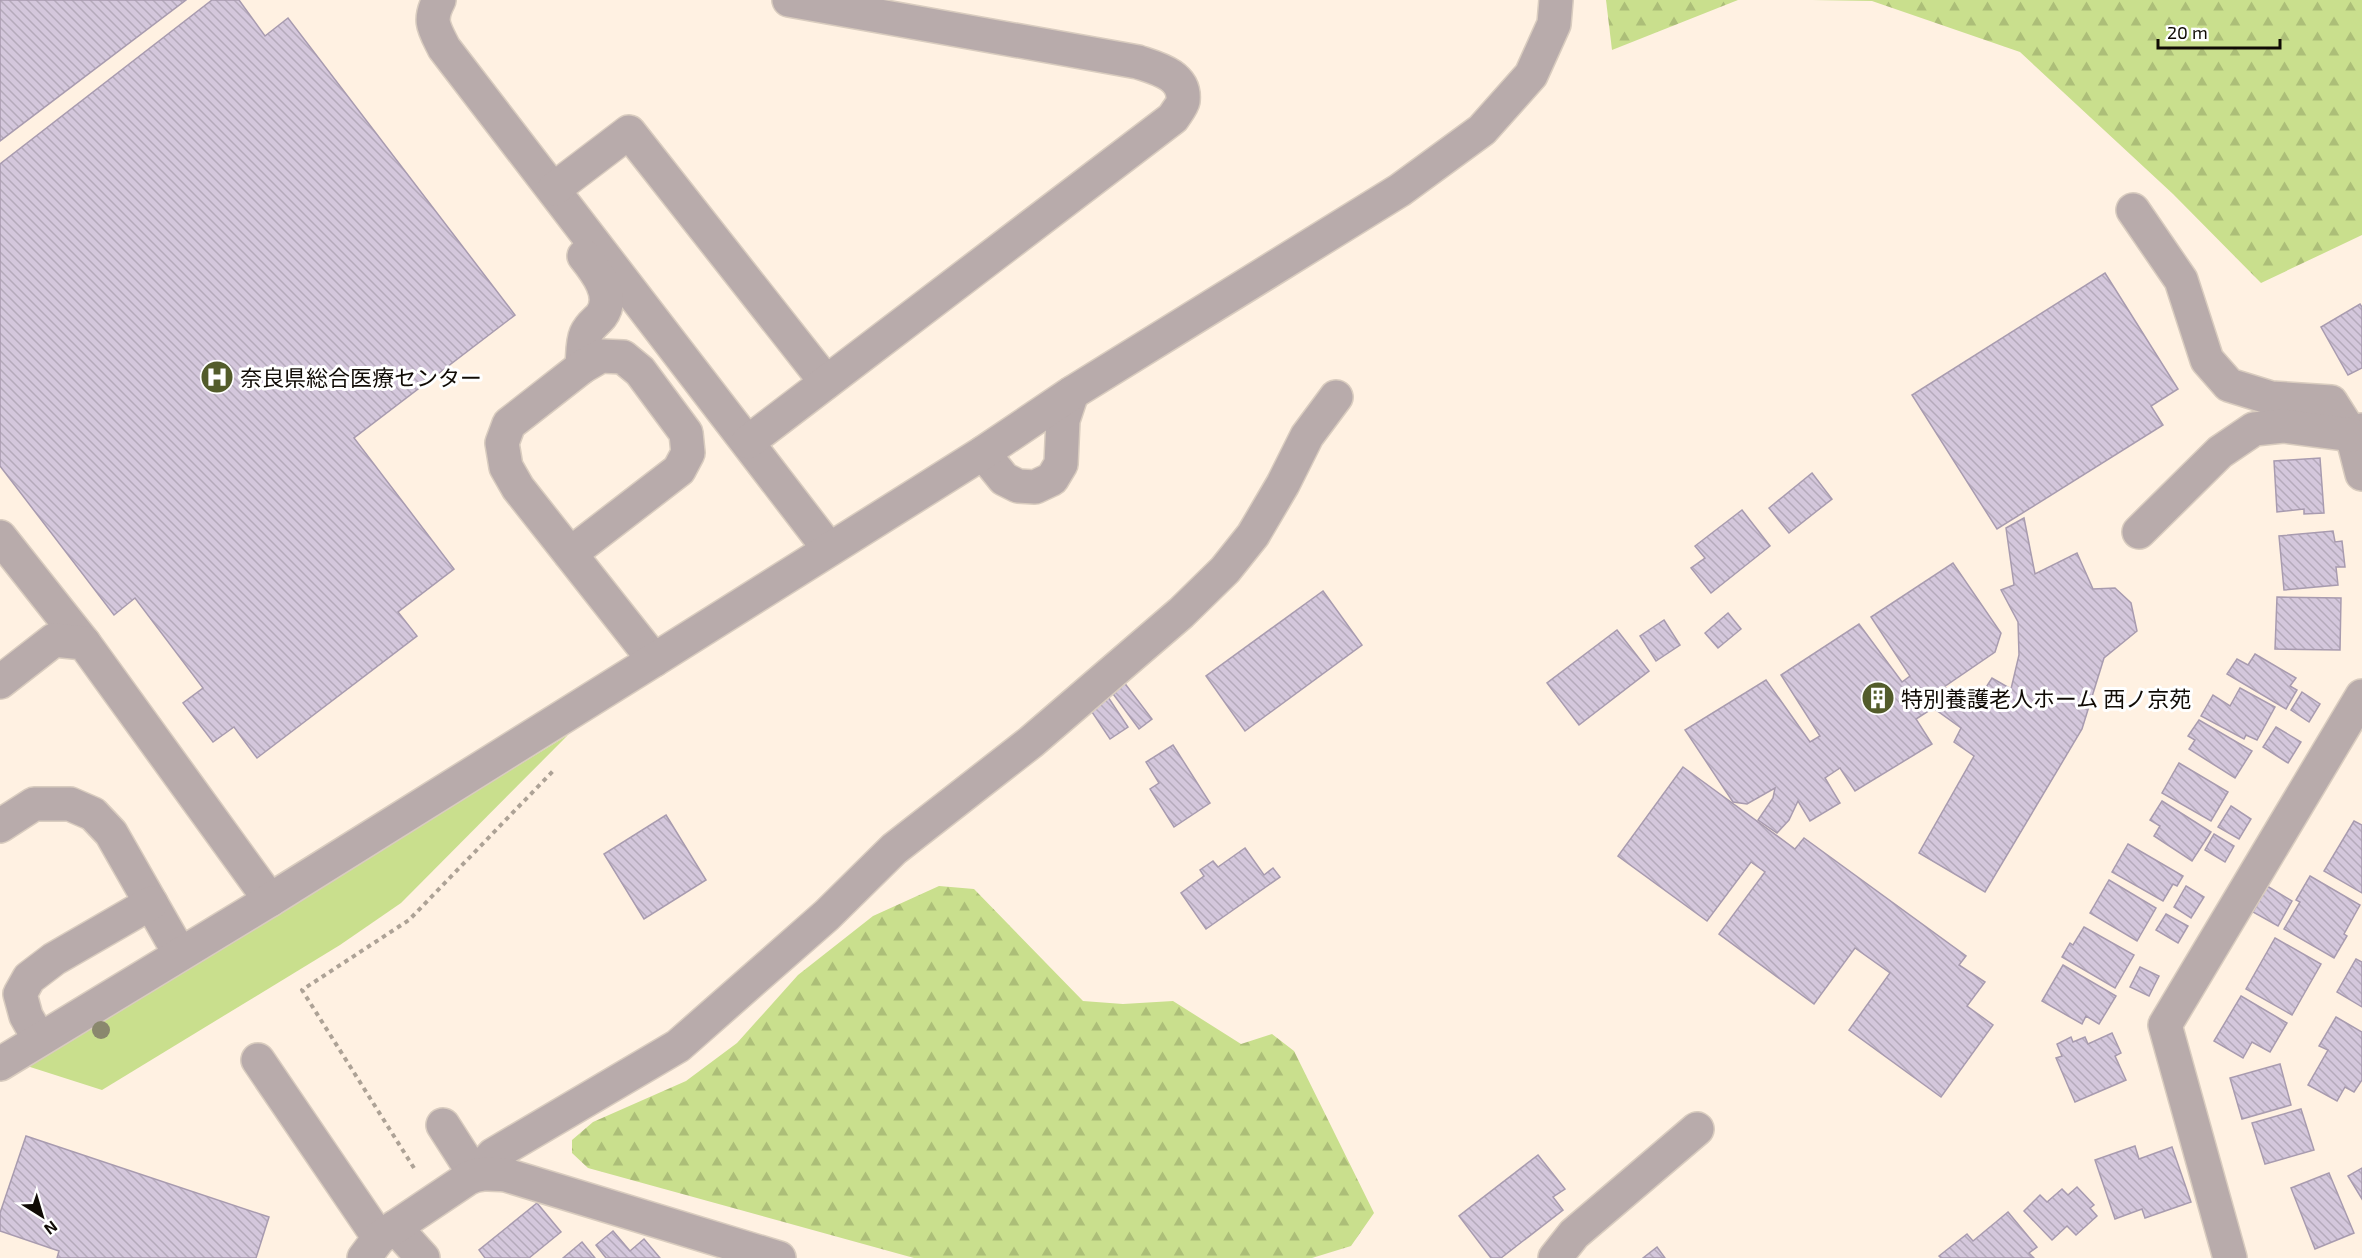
<svg xmlns="http://www.w3.org/2000/svg" width="2362" height="1258" font-family="'Exo 2','Noto Sans JP',sans-serif">
<defs>
<pattern id="forest-firs" width="22" height="20" patternUnits="userSpaceOnUse" patternTransform="scale(1.5)"><rect width="22" height="20" fill="#c9df8d"/><path d="M5 1l3.5 6h-7zM16 11l3.5 6h-7z" fill="#acbe78"/></pattern>
<pattern id="building-back-hatch" width="6" height="6" patternUnits="userSpaceOnUse" patternTransform="scale(1.5)"><rect width="6" height="6" fill="#d4c7dc"/><path d="M-1 5l2 2M0 0l6 6M5-1l2 2" fill="none" stroke="#b5aabb"/></pattern>
</defs>
<rect width="100%" height="100%" fill="#fff1e2"/>
<polygon fill="#c9df8d" points="568,735 401,903 340,945 102,1090 27,1066"/>
<g fill="url(#forest-firs)">
<polygon points="1606,0 1738,0 1612,50"/>
<polygon points="1812,0 2362,0 2362,235 2261,283 2173,194 2020,52 1872,1"/>
<polygon points="939,886 974,889 1083,1001 1123,1004 1173,1001 1241,1044 1272,1034 1294,1051 1374,1213 1351,1246 1312,1258 914,1258 588,1168 572,1153 572,1140 593,1122 686,1081 737,1043 798,975 873,916"/>
</g>
<g fill="url(#building-back-hatch)" stroke="#a89baf" stroke-width="1.5">
<polygon points="0,0 186,0 0,141"/>
<polygon points="212,0 239,0 265,36 288,18 515,315 354,438 454,569 398,612 417,636 257,758 234,727 213,742 183,703 203,688 135,598 114,615 0,466 0,164"/>
<polygon points="2105,273 2178,389 2151,406 2163,425 1997,529 1912,395"/>
<polygon points="2360,304 2362,307 2362,368 2348,375 2321,327"/>
<polygon points="2320,458 2324,513 2304,514 2304,509 2277,512 2274,461"/>
<polygon points="1812,473 1832,499 1789,533 1769,508"/>
<polygon points="1742,510 1770,546 1711,593 1691,568 1705,558 1695,546"/>
<polygon points="2024,518 2035,574 2077,553 2093,589 2115,588 2131,603 2137,631 2104,658 2082,729 1985,892 1919,853 1974,756 1954,742 1961,728 1933,708 1916,719 1932,744 1855,791 1840,768 1825,778 1840,803 1810,821 1798,801 1789,820 1777,833 1758,820 1773,798 1775,788 1747,804 1733,802 1685,730 1766,680 1810,742 1820,736 1781,675 1859,624 1902,682 1910,676 1871,617 1953,563 2001,633 1995,652 1944,687 1974,706 1992,678 2011,689 2019,655 2018,622 2001,590 2014,585 2006,528"/>
<polygon points="2333,531 2335,542 2342,541 2345,567 2336,567 2338,585 2284,590 2279,536"/>
<polygon points="1323,591 1362,645 1245,731 1206,676"/>
<polygon points="2277,597 2341,598 2340,650 2275,649"/>
<polygon points="1728,613 1741,629 1718,648 1705,633"/>
<polygon points="1664,620 1680,645 1656,661 1640,636"/>
<polygon points="1617,630 1649,671 1579,725 1547,683"/>
<polygon points="2255,654 2296,678 2290,686 2297,690 2286,709 2227,674 2237,659 2248,665"/>
<polygon points="1123,681 1152,719 1139,729 1111,691"/>
<polygon points="2240,688 2275,707 2257,740 2246,735 2244,739 2201,716 2213,695 2230,706"/>
<polygon points="2302,692 2320,704 2309,722 2291,710"/>
<polygon points="1108,697 1128,727 1110,739 1090,709"/>
<polygon points="2199,720 2252,751 2235,778 2189,749 2195,740 2188,736"/>
<polygon points="2276,727 2301,742 2288,763 2263,747"/>
<polygon points="1173,745 1210,803 1174,827 1150,789 1159,783 1146,762"/>
<polygon points="2179,763 2228,792 2211,821 2162,793"/>
<polygon points="1683,767 1795,849 1804,838 1966,956 1959,965 1985,982 1967,1006 1993,1025 1941,1097 1849,1030 1890,973 1855,948 1814,1004 1719,934 1765,872 1751,862 1707,921 1618,856"/>
<polygon points="2162,801 2211,832 2192,861 2154,836 2160,826 2150,820"/>
<polygon points="2231,806 2251,819 2239,839 2218,827"/>
<polygon points="666,815 706,880 644,919 604,854"/>
<polygon points="2354,821 2362,825 2362,893 2324,871"/>
<polygon points="2214,834 2234,846 2225,862 2205,850"/>
<polygon points="2128,844 2183,876 2177,886 2173,884 2163,901 2112,872"/>
<polygon points="1245,848 1264,875 1273,868 1280,877 1206,929 1181,893 1204,876 1200,870 1213,861 1218,867"/>
<polygon points="2310,876 2360,905 2344,934 2347,936 2334,958 2284,929 2300,902 2296,900"/>
<polygon points="2109,880 2156,908 2137,941 2090,913"/>
<polygon points="2186,886 2204,897 2191,918 2174,907"/>
<polygon points="2267,886 2292,901 2278,926 2253,912"/>
<polygon points="2166,914 2188,926 2178,943 2156,930"/>
<polygon points="2084,927 2134,955 2115,988 2062,957 2070,943 2073,945"/>
<polygon points="2275,938 2321,964 2292,1015 2246,989"/>
<polygon points="2356,959 2362,962 2362,1007 2337,992"/>
<polygon points="2063,965 2116,996 2099,1024 2086,1016 2082,1024 2042,1001"/>
<polygon points="2140,967 2159,976 2149,996 2130,987"/>
<polygon points="2241,996 2287,1023 2270,1052 2252,1042 2243,1058 2214,1041"/>
<polygon points="2336,1017 2362,1032 2362,1080 2354,1092 2345,1087 2337,1101 2308,1085 2328,1050 2319,1046"/>
<polygon points="2112,1033 2121,1053 2115,1056 2126,1080 2075,1102 2056,1058 2062,1056 2057,1044 2071,1037 2073,1042 2085,1037 2088,1044"/>
<polygon points="2280,1064 2291,1105 2242,1119 2230,1078"/>
<polygon points="2301,1109 2314,1150 2265,1164 2252,1123"/>
<polygon points="26,1136 269,1217 256,1258 57,1258 59,1251 0,1231 0,1213"/>
<polygon points="2135,1146 2139,1159 2172,1147 2191,1202 2145,1218 2142,1209 2115,1219 2095,1160"/>
<polygon points="1538,1155 1565,1189 1553,1197 1563,1210 1501,1258 1491,1258 1459,1216"/>
<polygon points="2362,1168 2362,1199 2348,1176"/>
<polygon points="2329,1173 2354,1233 2315,1249 2291,1188"/>
<polygon points="2077,1187 2094,1205 2090,1208 2097,1216 2076,1235 2067,1226 2052,1240 2024,1211 2040,1195 2047,1202 2062,1189 2068,1195"/>
<polygon points="537,1203 561,1232 529,1258 485,1258 479,1250"/>
<polygon points="2008,1212 2037,1247 2029,1253 2034,1258 1941,1258 1939,1256 1967,1234 1973,1241"/>
<polygon points="613,1231 630,1251 644,1239 660,1258 606,1258 596,1245"/>
<polygon points="582,1242 595,1258 563,1258"/>
<polygon points="1657,1247 1665,1258 1643,1258"/>
</g>
<g fill="none" stroke-linecap="round" stroke-linejoin="round">
<g stroke="#d9ccbf" stroke-width="36">
<g id="minor">
<path d="M439,0C428,21 434,28 444,48L829,549"/>
<polyline points="554,189 629,132 826,382"/>
<polyline points="2133,210 2181,280 2207,360 2229,385 2271,398 2331,402 2352,435"/>
<path d="M582,367C583,357 582,343 586,334C590,325 596,322 601,316C616,296 596,271 584,256"/>
<polyline points="2362,430 2352,435 2362,474"/>
<path d="M748,442L1173,118C1176,113 1182,106 1183,101C1186,75 1156,68 1138,62L789,0"/>
<polyline points="983,453 1004,479 1018,486 1035,487 1052,479 1061,464 1063,420 1072,393"/>
<polyline points="2139,532 2220,452 2254,429 2283,426 2352,435"/>
<polyline points="0,537 84,643"/>
<polyline points="570,554 679,470 688,453 686,433 640,371 623,357 601,356 582,367 509,424 502,443 506,467 518,488 654,660"/>
<polyline points="0,682 54,640 84,643 270,900"/>
<polyline points="0,826 34,804 70,804 93,814 111,833 180,954"/>
<polyline points="39,1039 26,1016 20,994 29,978 54,959 151,903"/>
<polyline points="258,1060 379,1238"/>
<polyline points="0,1064 270,900 654,660 983,453 1072,393 1400,190 1482,130 1531,75 1554,24 1556,0"/>
<polyline points="443,1125 475,1175 493,1155 678,1046 827,915 894,849 1031,742 1181,613 1225,570 1253,535 1283,484 1307,436 1336,397"/>
<polyline points="395,1227 423,1258"/>
<path d="M364,1258L379,1238L467,1179C479,1172 492,1174 506,1175L779,1258"/>
<polyline points="1555,1258 1574,1234 1697,1129"/>
<polyline points="2230,1258 2165,1025 2362,696"/>
</g>
</g>
<polyline stroke="#ada296" stroke-width="4" stroke-dasharray="4.5 4.5" stroke-linecap="butt" points="414,1168 302,990 409,920 554,770"/>
<use href="#minor" stroke="#b8abab" stroke-width="33"/>
</g>
<circle fill="#8a886e" cx="101" cy="1030" r="9"/>
<defs>
<g id="hospital-disc" transform="scale(1.725)"><circle r="9.5" fill="#535c2b" stroke="#fff"/><path d="M-5-5h3v3.5h4V-5h3V5h-3V1.5h-4V5h-3Z" fill="#fff"/></g>
<g id="building-disc" transform="scale(1.725)"><circle r="9.5" fill="#535c2b" stroke="#fff"/><path d="M-4-6H4V6H1V3H-1V6H-4ZM-2.5-4.3h1.7v1.8h-1.7ZM.8-4.3h1.7v1.8H.8ZM-2.5-1h1.7V.8h-1.7ZM.8-1h1.7V.8H.8Z" fill="#fff"/></g>
</defs>
<g fill-rule="evenodd">
<use href="#hospital-disc" x="217" y="377"/>
<use href="#building-disc" x="1878" y="698"/>
</g>
<g text-anchor="middle" dominant-baseline="central" stroke-width="6" stroke-linejoin="round" paint-order="stroke">
<g font-size="22" fill="#100b05" stroke="#fff" text-anchor="start">
<text x="240" y="377">奈良県総合医療センター</text>
<text x="1901" y="698">特別養護老人ホーム 西ノ京苑</text>
</g>
</g>
<g transform="translate(42 1216) rotate(143)" stroke="#ffffff" stroke-width="4.5" paint-order="stroke">
<path d="M0-4.5L10 22L0 15L-10 22Z" fill="#100b05"/>
<text y="-9" font-size="16" font-weight="bold" text-anchor="middle" fill="#100b05">N</text>
</g>
<path d="M2158 39v9h122v-9" fill="none" stroke="#100b05" stroke-width="3"/>
<text x="2167" y="39" font-size="18" fill="#100b05" stroke="#ffffff" stroke-width="4.5" paint-order="stroke">20 m</text>
</svg>
